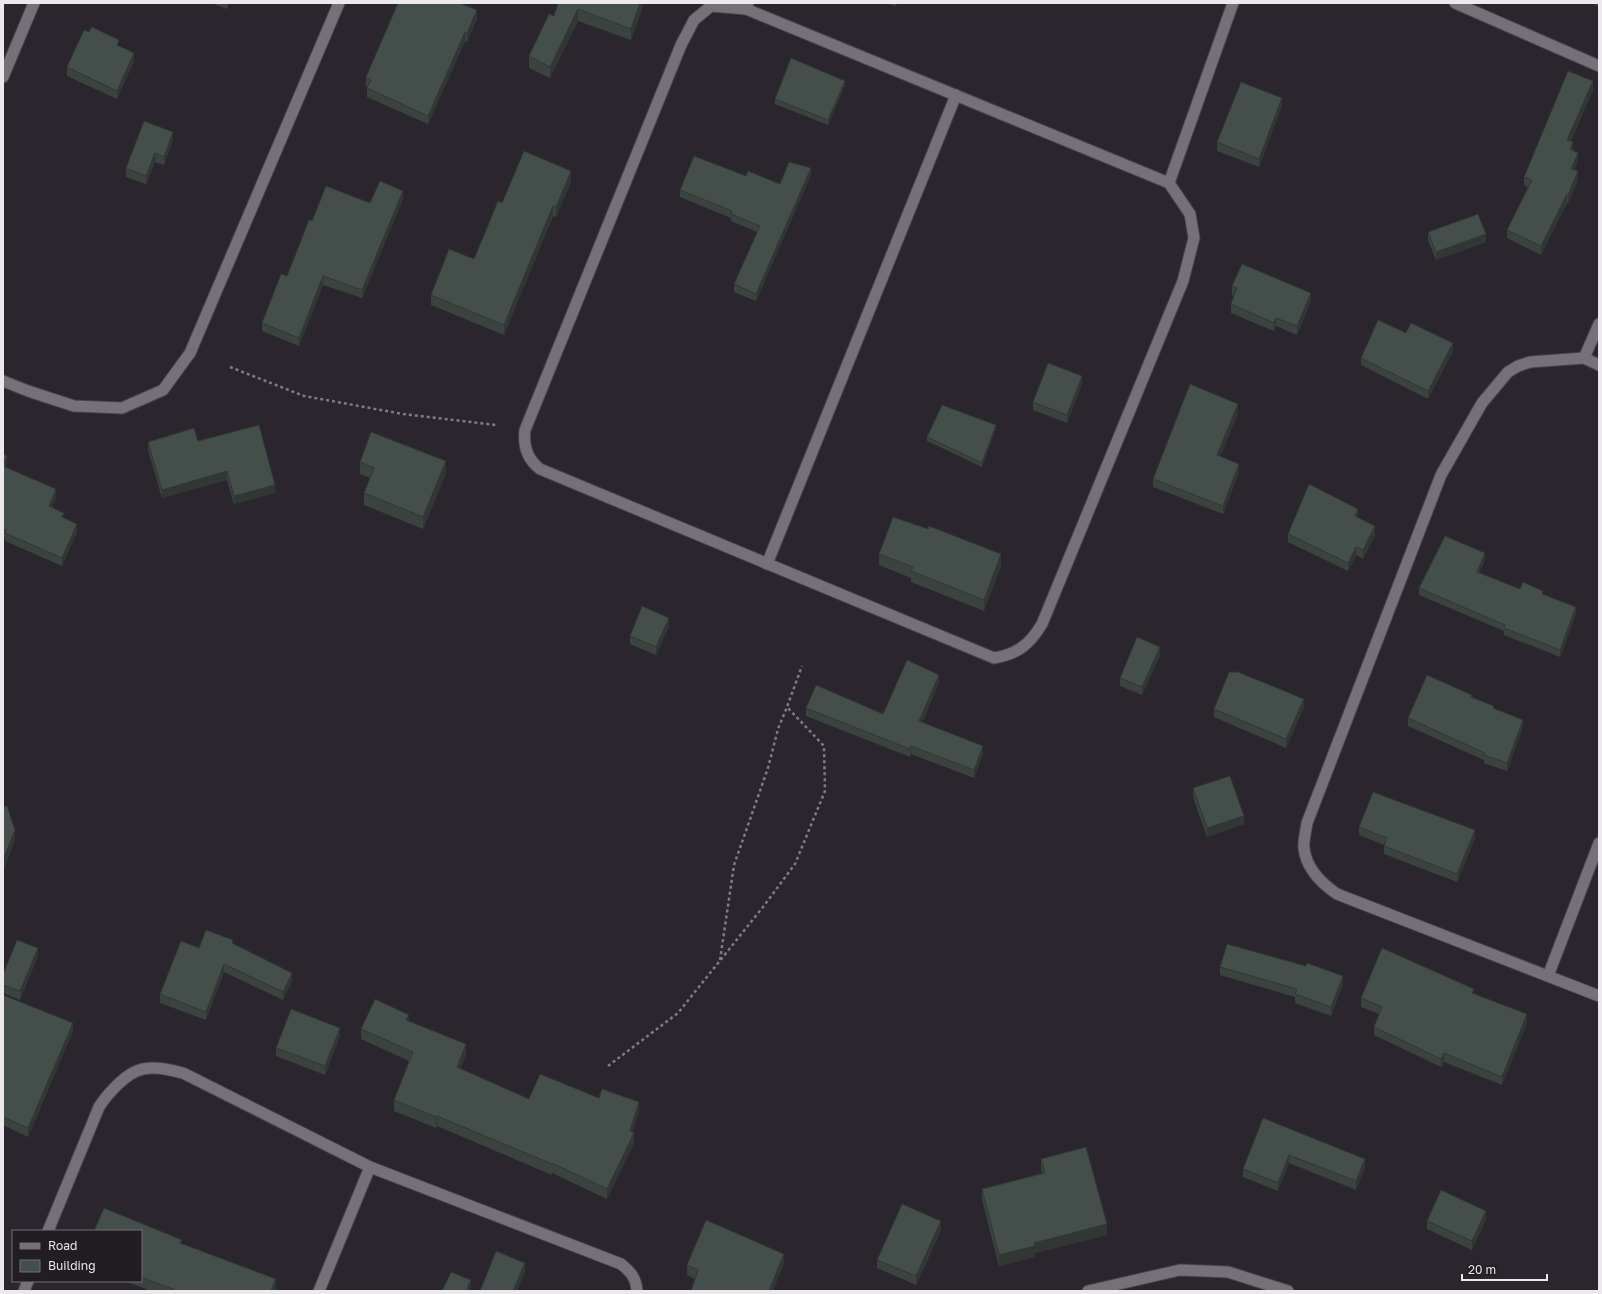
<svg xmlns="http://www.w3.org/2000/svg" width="1602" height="1294" font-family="'Golos Text',sans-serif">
<rect width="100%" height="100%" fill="#2b262d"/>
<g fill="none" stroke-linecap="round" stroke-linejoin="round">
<g stroke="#47434a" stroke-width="13">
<g id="minor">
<path d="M748,3L746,9L711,6L694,20L681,45L525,430C523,446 527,459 540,469L994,658C1018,654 1030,644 1042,624L1183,281L1194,238L1190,214L1169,183L1233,3"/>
<polyline points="1455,3 1599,66"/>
<polyline points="746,9 1169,183"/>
<polyline points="3,77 34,3"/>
<polyline points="1599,324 1584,358 1599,365"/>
<path d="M1584,358L1530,362L1518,366L1508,372L1482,403L1441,475L1307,823C1306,831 1303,841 1304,848C1306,868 1321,883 1337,894L1599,996"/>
<polyline points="3,381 28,391 74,406 122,408 163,390 190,353 339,3"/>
<polyline points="767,564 956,95"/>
<polyline points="1548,976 1599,843"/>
<path d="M48,1231L99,1107C108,1093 127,1072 143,1069C157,1066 170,1070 183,1073L370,1167L621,1264C631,1272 636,1278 637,1291"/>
<polyline points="24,1291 28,1281"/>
<polyline points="319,1291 370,1167"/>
<polyline points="1088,1291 1180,1270 1228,1272 1288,1291"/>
</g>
</g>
<g stroke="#807c82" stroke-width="2.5" stroke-dasharray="3 3" stroke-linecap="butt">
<polyline points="230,367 304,396 403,414 496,425"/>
<polyline points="720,960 734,865 768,768 778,729 787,707"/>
<polyline points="608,1066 678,1013 763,907 795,864 825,791 824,746 787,707 802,666"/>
</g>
<use href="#minor" stroke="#767179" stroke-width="11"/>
</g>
<g fill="#3a4340">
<polygon points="211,3 229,3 227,9"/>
<polygon points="558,3 644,3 631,40 578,21 550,78 529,68 529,56 554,16"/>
<polygon points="885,3 897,3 896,6"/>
<polygon points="1591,3 1599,3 1598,6"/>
<polygon points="477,19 467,42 465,41 428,124 367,97 367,88 368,87 366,86 366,77"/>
<polygon points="119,46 134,61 117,99 67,76 67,67"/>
<polygon points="845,85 828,125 775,104 775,99"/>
<polygon points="1593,90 1571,141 1573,151 1578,161 1574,170 1578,180 1568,203 1567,203 1541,255 1507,238 1507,230 1528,187 1524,185 1524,177"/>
<polygon points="1282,106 1259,167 1217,151 1217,142"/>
<polygon points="173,140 164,165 155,162 146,184 126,177 126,168"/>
<polygon points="811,175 756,301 734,292 734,284 757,232 731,221 731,218 680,197 680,190 746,176 780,184"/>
<polygon points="571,182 556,217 553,216 504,335 431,305 431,295"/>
<polygon points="403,199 362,298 323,285 299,346 262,331 262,323 287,276 312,221 370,203"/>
<polygon points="1428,232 1486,242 1436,260 1428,240"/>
<polygon points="1232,286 1311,301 1297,335 1276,326 1274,331 1231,313 1231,304 1234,296 1232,295"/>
<polygon points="1406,333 1453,351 1428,399 1361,365 1361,358"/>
<polygon points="1082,384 1067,423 1033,410 1033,402"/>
<polygon points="1238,413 1220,457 1239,472 1223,514 1153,487 1153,479"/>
<polygon points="996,429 982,467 927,441 927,437"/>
<polygon points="198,441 275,493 234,504 227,480 162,498 148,450 148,442"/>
<polygon points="3,454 7,464 5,467 56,497 52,508 64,518 77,532 62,566 5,541 5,538 3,537"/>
<polygon points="360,462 446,473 423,529 364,505 364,493 370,478 360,474"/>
<polygon points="1358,517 1358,518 1375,535 1363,559 1356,555 1348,571 1288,542 1288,534"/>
<polygon points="928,529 1001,566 984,611 911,582 911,578 879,565 879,554"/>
<polygon points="1485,560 1479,573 1520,589 1543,594 1576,614 1560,657 1504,635 1504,631 1419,595 1419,588"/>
<polygon points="669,626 656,655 630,644 630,636"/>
<polygon points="1160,655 1142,695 1120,686 1120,678"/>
<polygon points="939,683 922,723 983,754 974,778 911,754 910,757 806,716 806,708 883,714"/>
<polygon points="1472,697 1494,709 1523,727 1507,771 1484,763 1484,760 1408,726 1408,718"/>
<polygon points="1304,707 1286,748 1214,717 1214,709"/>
<polygon points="1193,788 1244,824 1207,837 1193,797"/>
<polygon points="1359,827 1475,838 1457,882 1384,854 1384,845 1359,835"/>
<polygon points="233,944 292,981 283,1000 224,972 206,1020 160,1003 160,994 199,948"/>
<polygon points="38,956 20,1000 3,993 3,974"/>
<polygon points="1220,967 1343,984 1331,1016 1295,1003 1295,997 1220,975"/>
<polygon points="1474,993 1527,1023 1502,1085 1444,1062 1441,1067 1374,1035 1374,1027 1379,1014 1361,1007 1361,998"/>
<polygon points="3,995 73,1031 28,1137 3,1125"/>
<polygon points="409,1022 466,1055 460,1069 529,1099 599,1098 639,1112 632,1132 634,1143 607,1199 552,1173 552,1175 437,1126 436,1128 394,1111 394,1100 409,1061 361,1039 361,1029"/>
<polygon points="340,1036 325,1075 276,1056 276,1048"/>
<polygon points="1263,1118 1365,1167 1356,1190 1289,1163 1278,1191 1243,1177 1243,1169"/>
<polygon points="1041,1159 1107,1235 1035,1253 1035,1257 999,1266 982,1200 982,1189 1042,1173 1041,1170"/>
<polygon points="1486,1219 1472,1250 1427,1229 1427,1221"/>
<polygon points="941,1230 916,1285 877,1268 877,1260"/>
<polygon points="141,1231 182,1244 276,1290 275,1291 151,1291 125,1281 141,1281"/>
<polygon points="784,1264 695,1279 687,1275 687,1265"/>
</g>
<g fill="#303734">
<polygon points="227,3 229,3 227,9"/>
<polygon points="640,3 644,3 631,40 631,29"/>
<polygon points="578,9 578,21 550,78 550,67"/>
<polygon points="477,10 477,19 467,42 467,33"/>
<polygon points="465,32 465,41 428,124 428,116"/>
<polygon points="134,53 134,61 117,99 117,91"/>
<polygon points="845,81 845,85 828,125 828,120"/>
<polygon points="1593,81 1593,90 1567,148 1567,140"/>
<polygon points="1282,98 1282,106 1259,167 1259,159"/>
<polygon points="173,132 173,140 164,165 164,157"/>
<polygon points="1573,142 1573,151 1570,149"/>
<polygon points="155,153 155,162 146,184 146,176"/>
<polygon points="1578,153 1578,161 1571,177 1571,169"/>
<polygon points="811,168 811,175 756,301 756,294"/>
<polygon points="571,171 571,182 556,217 556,207"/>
<polygon points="1578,171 1578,180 1568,203 1568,195"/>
<polygon points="403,191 403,199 362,298 362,290"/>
<polygon points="1567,194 1567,203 1541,255 1541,246"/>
<polygon points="553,206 553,216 504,335 504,325"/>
<polygon points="1486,234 1486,242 1436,260 1436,252"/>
<polygon points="323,276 323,285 299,346 299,338"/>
<polygon points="1311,293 1311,301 1297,335 1297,326"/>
<polygon points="1276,318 1276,326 1274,331 1274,323"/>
<polygon points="1453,343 1453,351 1428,399 1428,391"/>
<polygon points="1082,376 1082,384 1067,423 1067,415"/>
<polygon points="1238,404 1238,413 1217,464 1217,455"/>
<polygon points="996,425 996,429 982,467 982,463"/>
<polygon points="7,456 7,464 3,472 3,463"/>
<polygon points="446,461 446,473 423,529 423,517"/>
<polygon points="1239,464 1239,472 1223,514 1223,506"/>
<polygon points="227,471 227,480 162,498 162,490"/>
<polygon points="275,485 275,493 234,504 234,496"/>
<polygon points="56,489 56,497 49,515 49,506"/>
<polygon points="1358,509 1358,517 1355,525 1355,516"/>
<polygon points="77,524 77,532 62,566 62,558"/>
<polygon points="1375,526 1375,535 1363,559 1363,550"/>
<polygon points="1356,547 1356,555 1348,571 1348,563"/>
<polygon points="1485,553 1485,560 1477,579 1477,572"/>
<polygon points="1001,554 1001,566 984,611 984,600"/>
<polygon points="1576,607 1576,614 1560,657 1560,650"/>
<polygon points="669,618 669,626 656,655 656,647"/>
<polygon points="1160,647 1160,655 1142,695 1142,687"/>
<polygon points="939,675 939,683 919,730 919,721"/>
<polygon points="1304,699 1304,707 1286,748 1286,739"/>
<polygon points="1523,720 1523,727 1507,771 1507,763"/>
<polygon points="911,746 911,754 910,757 910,749"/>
<polygon points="983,746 983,754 974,778 974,770"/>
<polygon points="1244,816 1244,824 1207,837 1207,828"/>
<polygon points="15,830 15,841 3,872 3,860"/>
<polygon points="1475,830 1475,838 1457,882 1457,874"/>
<polygon points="38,948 38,956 20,1000 20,991"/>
<polygon points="224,964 224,972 206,1020 206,1012"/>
<polygon points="292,973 292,981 283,1000 283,992"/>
<polygon points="1343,976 1343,984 1331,1016 1331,1007"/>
<polygon points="1527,1014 1527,1023 1502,1085 1502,1077"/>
<polygon points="409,1015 409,1025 406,1020"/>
<polygon points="73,1023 73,1031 28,1137 28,1128"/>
<polygon points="340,1028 340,1036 325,1075 325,1066"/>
<polygon points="466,1044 466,1055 457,1077 457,1067"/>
<polygon points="1444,1053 1444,1062 1441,1067 1441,1059"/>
<polygon points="639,1102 639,1112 630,1141 630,1131"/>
<polygon points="437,1116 437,1126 436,1128 436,1117"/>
<polygon points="634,1133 634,1143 607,1199 607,1189"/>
<polygon points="1289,1155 1289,1163 1278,1191 1278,1183"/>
<polygon points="1365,1159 1365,1167 1356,1190 1356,1181"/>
<polygon points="1486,1211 1486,1219 1472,1250 1472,1241"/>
<polygon points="941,1221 941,1230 916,1285 916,1276"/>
<polygon points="1107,1224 1107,1235 1035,1253 1035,1257 999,1266 999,1255 1034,1243"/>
<polygon points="784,1254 784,1264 773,1291 769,1291"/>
<polygon points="525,1263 525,1272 517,1291 513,1291"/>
<polygon points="276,1279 276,1290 275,1291 271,1291"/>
<polygon points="471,1280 471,1288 469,1291 466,1291"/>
</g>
<g fill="#444e4b" stroke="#303734">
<polygon points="398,3 459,3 477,10 467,33 465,32 428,116 367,88 371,80 366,77"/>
<polygon points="558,3 640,3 631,29 578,9 550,67 529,56 549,14 554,16"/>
<polygon points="92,27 119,40 117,45 134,53 117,91 67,67 84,30 89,32"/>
<polygon points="791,58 845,81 828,120 775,99"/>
<polygon points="1568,71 1593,81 1567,140 1573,142 1570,149 1578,153 1571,169 1578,171 1568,195 1567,194 1541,246 1507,230 1532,180 1524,177"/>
<polygon points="1241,82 1282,98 1259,159 1217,142"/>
<polygon points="144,121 173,132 164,157 155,153 146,176 126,168"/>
<polygon points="524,151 571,171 556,207 553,206 504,325 431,295 449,249 474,259 498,201 502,203"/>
<polygon points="694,156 746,176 748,171 780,184 789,162 811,168 756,294 734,284 760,226 731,214 732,211 680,190"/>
<polygon points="380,181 403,191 362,290 323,276 299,338 262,323 281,274 287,276 309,220 312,221 326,186 370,203"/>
<polygon points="1478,214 1486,234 1436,252 1428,232"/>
<polygon points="1242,264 1311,293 1297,326 1276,318 1274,323 1231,304 1237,288 1232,286"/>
<polygon points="1378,320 1406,333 1411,323 1453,343 1428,391 1361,358"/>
<polygon points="1048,363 1082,376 1067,415 1033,402"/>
<polygon points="1190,384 1238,404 1217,455 1239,464 1223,506 1153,479"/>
<polygon points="942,405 996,425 982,463 927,437"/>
<polygon points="259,425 275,485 234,496 227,471 162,490 148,442 194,428 198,441"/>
<polygon points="371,432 446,461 423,517 364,493 374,468 360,462"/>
<polygon points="3,454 7,456 3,463"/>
<polygon points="3,466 56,489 49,506 64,513 62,517 77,524 62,558 5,533 6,530 3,529"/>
<polygon points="1309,484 1358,509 1355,516 1375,526 1363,550 1356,547 1348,563 1288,534"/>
<polygon points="893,517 928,529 929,526 1001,554 984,600 911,571 913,567 879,554"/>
<polygon points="1445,536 1485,553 1477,572 1520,589 1523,582 1543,591 1542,594 1576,607 1560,650 1504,628 1505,625 1419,588"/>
<polygon points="642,606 669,618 656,647 630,636"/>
<polygon points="1137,637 1160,647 1142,687 1120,678"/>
<polygon points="907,660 939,675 919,721 983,746 974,770 911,746 910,749 806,708 816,685 883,714"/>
<polygon points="1229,672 1238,672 1304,699 1286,739 1214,709"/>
<polygon points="1427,675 1472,695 1471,697 1494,706 1493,708 1523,720 1507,763 1484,755 1485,753 1408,718"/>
<polygon points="1230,776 1244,816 1207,828 1193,788"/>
<polygon points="1373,792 1475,830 1457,874 1384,846 1387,838 1359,827"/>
<polygon points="7,806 15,830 3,860 3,807"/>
<polygon points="206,930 233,940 232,943 292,973 283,992 224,964 206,1012 160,994 181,941 199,948"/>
<polygon points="17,940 38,948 20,991 3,985 3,974"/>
<polygon points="1227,944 1306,966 1307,963 1343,976 1331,1007 1295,994 1297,989 1220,967"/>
<polygon points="1382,948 1474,989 1472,993 1527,1014 1502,1077 1444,1053 1441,1059 1374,1027 1382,1007 1361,998"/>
<polygon points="3,995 73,1023 28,1128 3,1117"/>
<polygon points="375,999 409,1015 406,1020 466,1044 457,1067 529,1099 540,1074 599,1098 602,1089 639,1102 630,1131 634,1133 607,1189 552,1163 552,1164 437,1116 436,1117 394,1100 413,1052 361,1029"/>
<polygon points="291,1009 340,1028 325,1066 276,1048"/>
<polygon points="1263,1118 1365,1159 1356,1181 1289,1155 1278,1183 1243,1169"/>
<polygon points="1086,1147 1107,1224 1034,1243 1035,1246 999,1255 982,1189 1045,1173 1041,1159"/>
<polygon points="1441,1190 1486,1211 1472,1241 1427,1221"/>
<polygon points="902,1204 941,1221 916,1276 877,1260"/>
<polygon points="104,1208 182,1240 180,1243 276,1279 271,1291 178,1291 141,1277 141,1231 94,1231"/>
<polygon points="706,1220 784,1254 769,1291 691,1291 698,1270 687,1265"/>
<polygon points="496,1251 525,1263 513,1291 480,1291"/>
<polygon points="451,1272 471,1280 466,1291 442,1291"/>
</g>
<rect width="1602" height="1294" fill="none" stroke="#ece9ee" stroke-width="8"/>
<rect x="12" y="1230" width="130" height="52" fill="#211d23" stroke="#726f74"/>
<rect x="20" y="1243" width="20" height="6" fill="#767179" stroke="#726f74"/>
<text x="48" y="1250" font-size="12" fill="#ece9ee">Road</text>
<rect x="20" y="1260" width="20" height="12" fill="#444e4b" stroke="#726f74"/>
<text x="48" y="1270" font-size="12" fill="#ece9ee">Building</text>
<path d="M1462 1274v6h85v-6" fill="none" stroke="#ece9ee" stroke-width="2"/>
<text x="1468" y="1274" font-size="12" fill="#ece9ee" stroke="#211d23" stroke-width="3" paint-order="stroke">20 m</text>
</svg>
